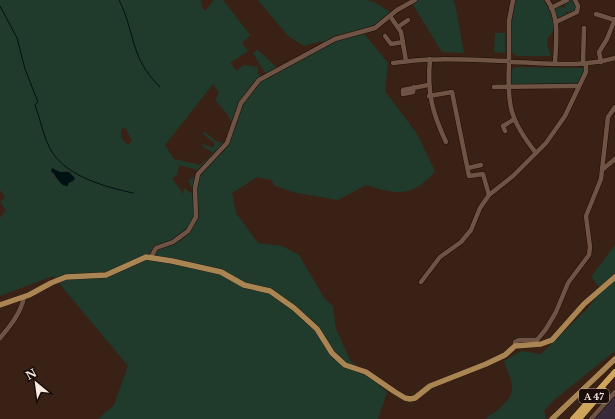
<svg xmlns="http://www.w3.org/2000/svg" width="615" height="419" font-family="'Libre Baskerville',serif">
<rect width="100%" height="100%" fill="#392215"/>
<polygon fill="#382a38" points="615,396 615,419 594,419 595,418"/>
<g fill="#203b2c" fill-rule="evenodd">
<path d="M0,0H201L202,7L205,11L214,0H223L250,35L242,43L248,51L230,63L237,71L243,65L258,67L257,74L265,77L267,76L253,53L257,50C267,56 271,65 281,70L326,45L321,41L304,46L288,36L258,0H367L374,2L390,12L375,27L362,31L388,63L385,91L417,134L435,171C412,199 396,194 366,185L338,200L297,193L275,186L271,180L257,177L232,193L236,213L258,243L282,246L299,255L324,298L333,306L336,329L350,360L387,392L378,419H98L114,405L128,366L53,276L0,296V218L6,210L0,202L5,197L0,190ZM213,84L219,93L215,100C230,117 237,122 227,144L216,141L205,132L203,134L215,143L213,148L203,144L202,146L213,153L200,165L174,159L165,145ZM125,128L132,140L128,145L121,138V129ZM179,165L198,170L195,176L188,181L192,188L193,194L184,188L183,194L172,178L177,175ZM67,171L72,176L71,182L67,185L60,182L54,176V173Z"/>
<polygon points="410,0 452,0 455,4 464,53 442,52"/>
<polygon points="515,0 544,0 552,15 554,29 547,40 547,45 551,56 517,56 511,52 511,29"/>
<polygon points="569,0 575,0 577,6 576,10 570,14 566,11 565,17 557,18 554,10 556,7 559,5 563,8 565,7 564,2"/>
<polygon points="495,33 505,33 505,53 494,52"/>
<polygon points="517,67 583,68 583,75 577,84 510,84 511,70"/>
<path d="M615,245V351L554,400L544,411L546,419H485C495,412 515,400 512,385C511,377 506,369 504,361L521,351L541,354L589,307L601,289L591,277Z"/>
</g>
<path fill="#001113" d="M52,168L60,172H69L75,178L73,181L68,183V186C60,187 57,176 51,171Z"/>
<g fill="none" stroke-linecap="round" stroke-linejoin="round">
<g stroke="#001113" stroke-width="1">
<path d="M119,0C136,33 129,57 160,87"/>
<path d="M0,6L17,38L25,69L38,102L35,105L36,108C41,122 44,139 52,152C68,177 106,187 133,193"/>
</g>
<g stroke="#1f0a01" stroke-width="5.5">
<g id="minor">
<path d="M547,0C560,17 556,42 555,63"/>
<polyline points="551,8 567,0"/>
<polyline points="596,14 615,20"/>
<polyline points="390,16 401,32 406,61"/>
<polyline points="556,22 577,12 578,6 575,0"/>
<polyline points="398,27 408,20"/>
<polyline points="385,36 391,44 403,42"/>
<path d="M430,59C427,93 432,112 446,142"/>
<polyline points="509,59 509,21 513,0"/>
<path d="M512,62C546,63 582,68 615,58"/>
<polyline points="601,62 599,52 607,39 615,19"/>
<path d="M393,63C431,57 468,60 507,61"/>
<path d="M509,64C507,106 510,120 536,153"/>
<polyline points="583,64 584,28"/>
<polyline points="414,87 413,92 403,94 403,90 428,85"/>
<polyline points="494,87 579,86"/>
<polyline points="429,96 452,92 469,176 483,174 489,195"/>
<polyline points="505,131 503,126 513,120"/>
<polyline points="468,168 481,165"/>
<polyline points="603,169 615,159"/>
<polyline points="151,257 156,248 173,242 188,231 196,217 195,188 198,174 227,143 241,103 259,80 335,39 375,28 397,10 415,0"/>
<polyline points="421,282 440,257 461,242 471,230 480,208 489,195 513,176 546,143 565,116 586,72 586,64"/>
<path d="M0,338C10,326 21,313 24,297"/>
<polyline points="515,346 515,342 519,340 537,340 546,329 556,312 568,283 589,255 590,247 586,216 601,179 608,117 615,107"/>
<polyline points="591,419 615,392"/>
</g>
</g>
<g stroke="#1f0a01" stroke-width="6">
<g id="major">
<polyline points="0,305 29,295 51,283 66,277 106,275 146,257 172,261 221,272 244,285 270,291 294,308 317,329 332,353 345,365 366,372 395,392 405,398 410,399 415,398 430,386 486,364 505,355 515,346 541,344 552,340 584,304 615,277"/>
<polyline points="552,419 615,359"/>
</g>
</g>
<g stroke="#1f0a01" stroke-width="7">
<g id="highway">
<polyline points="573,419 615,372"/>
<polyline points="579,419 604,390"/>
</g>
</g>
<use href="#minor" stroke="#6f5446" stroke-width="4.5"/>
<use href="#major" stroke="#a98553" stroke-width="5.5"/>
<use href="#highway" stroke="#cfa55b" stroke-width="6"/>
</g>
<g text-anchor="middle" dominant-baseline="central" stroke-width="4" stroke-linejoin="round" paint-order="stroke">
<rect fill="#190e09" stroke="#b7a8a1" stroke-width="1" x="579" y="389" width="30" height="14" rx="3"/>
<g font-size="9" font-weight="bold" fill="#fbeae2">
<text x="594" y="396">A 47</text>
</g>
</g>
<g transform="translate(36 383) rotate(331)" stroke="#190e09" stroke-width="3" paint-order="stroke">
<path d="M0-3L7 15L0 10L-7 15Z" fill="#fbeae2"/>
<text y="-6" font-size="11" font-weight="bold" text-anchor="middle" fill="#fbeae2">N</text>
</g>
</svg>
